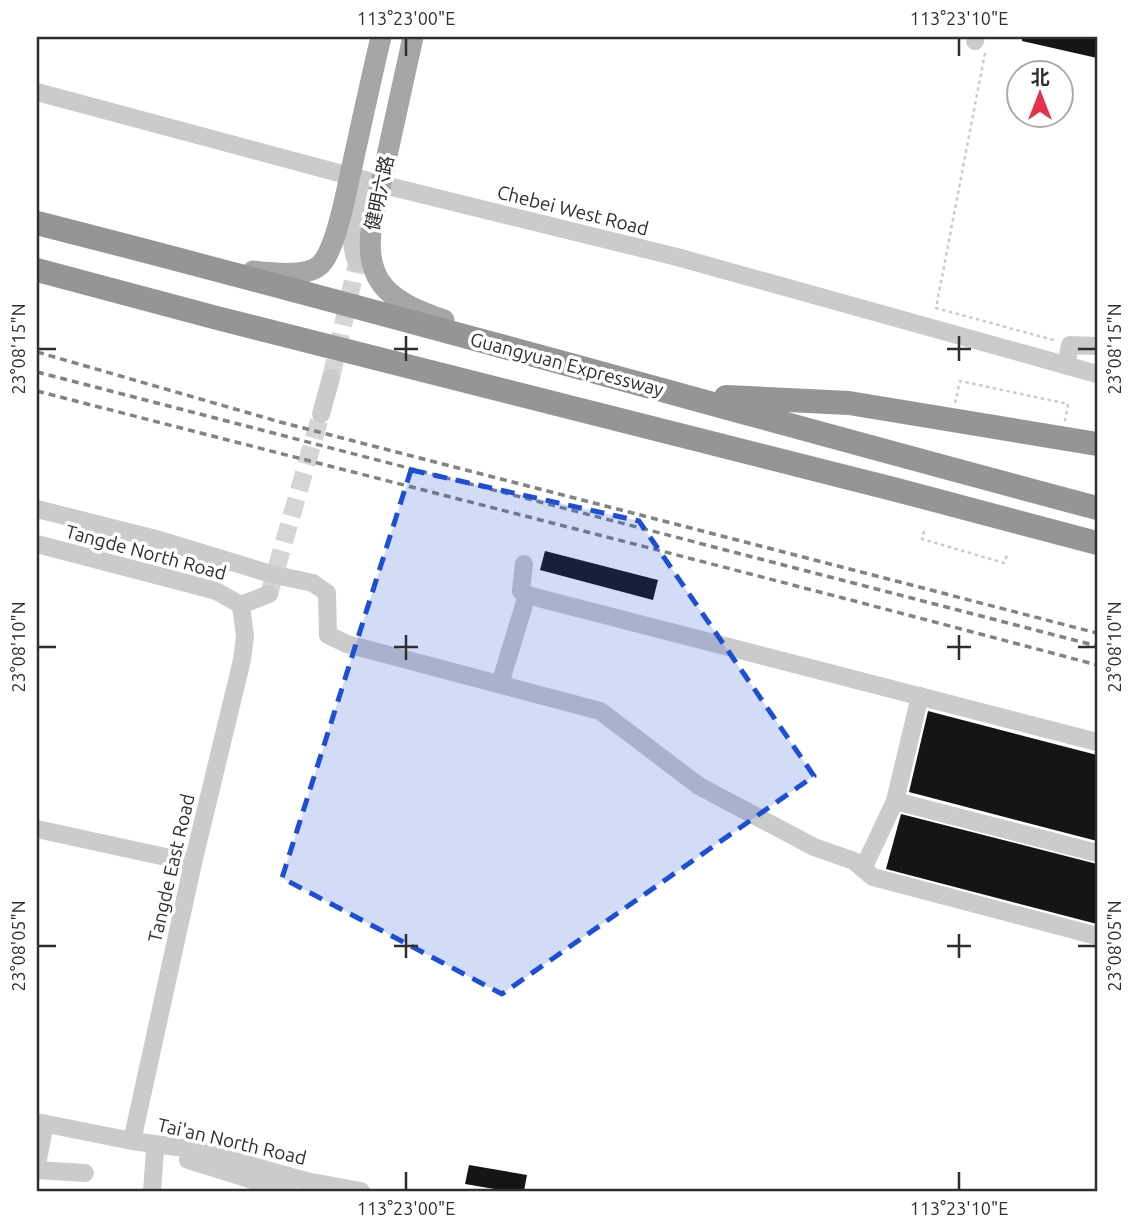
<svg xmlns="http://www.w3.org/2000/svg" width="1134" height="1228" font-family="Ubuntu,'Noto Sans SC',sans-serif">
<rect width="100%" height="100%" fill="#fff"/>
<g fill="#151515">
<polygon points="1022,37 1097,37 1097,58 1022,41"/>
<polygon points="545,551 658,580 653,600 540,570"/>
<polygon points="928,711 1097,755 1097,841 909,792"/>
<polygon points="901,814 1097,864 1097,924 886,869"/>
<polygon points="469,1165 527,1175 524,1191 506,1191 465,1184"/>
</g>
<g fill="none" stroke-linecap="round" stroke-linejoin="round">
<g stroke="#d5d5d5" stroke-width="18" stroke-dasharray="18 9" stroke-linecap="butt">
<polyline points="331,378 357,263"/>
<polyline points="269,594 321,414"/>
</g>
<g stroke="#cbcbcb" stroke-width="2.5" stroke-dasharray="3.5 3.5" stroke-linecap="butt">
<polyline points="985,53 936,308 1057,341"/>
<polyline points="955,403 960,381 1068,404 1065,421"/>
<polyline points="924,531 922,539 1004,563 1007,555"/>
</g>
<g stroke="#cbcbcb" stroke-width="18">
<polyline points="975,41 976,37"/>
<polyline points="37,92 380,184 677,257 1097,374"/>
<path d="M357,263C345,236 357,206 365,180"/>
<polyline points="1066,366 1070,345 1097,346"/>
<polyline points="321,414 331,378"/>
<polyline points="37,509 160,540 271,574 313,583 327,593 328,635 347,644 600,711 699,786 814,847 854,861 873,877 1097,936"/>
<polyline points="37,544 190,584 216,591 241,605"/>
<polyline points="527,595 1097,742"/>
<polyline points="241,605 269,594"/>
<polyline points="500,684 527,595 521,591 524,564"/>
<polyline points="895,801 1097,853"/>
<polyline points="37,829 193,863"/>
<polyline points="863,869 895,801 920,696"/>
<polyline points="37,1122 132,1141 192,1149 306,1181 361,1191"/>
<polyline points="132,1141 193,863 242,660 245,637 241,605"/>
<polyline points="188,1160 288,1191"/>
<polyline points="37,1164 45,1124"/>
<polyline points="37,1170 85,1173"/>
<polyline points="152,1191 155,1151"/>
</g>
<g stroke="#a6a6a6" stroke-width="21">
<path d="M413,37L372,224C362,285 393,302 444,320"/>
<path d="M253,271C270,273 308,278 321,264C337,247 347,187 353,162C362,121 371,79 381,37"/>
</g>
<g stroke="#959595" stroke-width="24">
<path d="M37,223C391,313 743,414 1097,508"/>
<polyline points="37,270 217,318 893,489 1097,543"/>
<polyline points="726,397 849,403 1097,444"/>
</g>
<g stroke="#838383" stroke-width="3.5" stroke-dasharray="7 5" stroke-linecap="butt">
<polyline points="37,352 280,422 1097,633"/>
<polyline points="37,372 1097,646"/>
<path d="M37,391C390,482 745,571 1097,665"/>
</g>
</g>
<path fill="#1d4ed8" fill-opacity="0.2" stroke="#1d4ed8" stroke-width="5" stroke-dasharray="14 9" stroke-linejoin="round" d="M411,470L639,521L814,776L502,994L282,878Z"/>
<path fill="none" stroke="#2e2e2e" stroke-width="2.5" d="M406,38V56M959,38V56M406,336V361M959,336V361M38,349H56M394,349H418M947,349H971M1078,349H1096M406,635V660M959,635V660M38,647H56M394,647H418M947,647H971M1078,647H1096M406,934V958M959,934V958M38,946H56M394,946H418M947,946H971M1078,946H1096M406,1172V1190M959,1172V1190"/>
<g text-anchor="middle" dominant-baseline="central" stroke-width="7" stroke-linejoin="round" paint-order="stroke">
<g font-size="19" fill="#2e2e2e" stroke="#fff">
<text transform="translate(379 193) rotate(-78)">健明六路</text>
<text transform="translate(573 210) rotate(14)">Chebei West Road</text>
<text transform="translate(567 364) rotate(15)">Guangyuan Expressway</text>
<text transform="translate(146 552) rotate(15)">Tangde North Road</text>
<text transform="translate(171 868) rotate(-77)">Tangde East Road</text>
<text transform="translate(232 1141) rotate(13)">Tai'an North Road</text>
</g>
</g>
<rect width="1134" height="1228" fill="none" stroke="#ffffff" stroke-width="77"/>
<g transform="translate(1040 94)"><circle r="33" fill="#ffffff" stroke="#ababab" stroke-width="2"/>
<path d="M0-5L12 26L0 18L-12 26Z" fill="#e23349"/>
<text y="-10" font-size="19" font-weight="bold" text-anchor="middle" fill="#2e2e2e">北</text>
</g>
<rect x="38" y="38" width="1058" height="1152" fill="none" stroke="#2e2e2e" stroke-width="2.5"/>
<g font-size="18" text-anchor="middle" fill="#2e2e2e">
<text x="406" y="25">113°23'00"E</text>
<text x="959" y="25">113°23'10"E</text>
<text transform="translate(19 349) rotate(-90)" y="6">23°08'15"N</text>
<text transform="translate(1115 349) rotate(-90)" y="6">23°08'15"N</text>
<text transform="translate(19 647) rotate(-90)" y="6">23°08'10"N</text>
<text transform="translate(1115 647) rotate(-90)" y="6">23°08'10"N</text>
<text transform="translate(19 946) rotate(-90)" y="6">23°08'05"N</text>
<text transform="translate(1115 946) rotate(-90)" y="6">23°08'05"N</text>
<text x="406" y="1215">113°23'00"E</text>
<text x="959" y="1215">113°23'10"E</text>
</g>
</svg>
